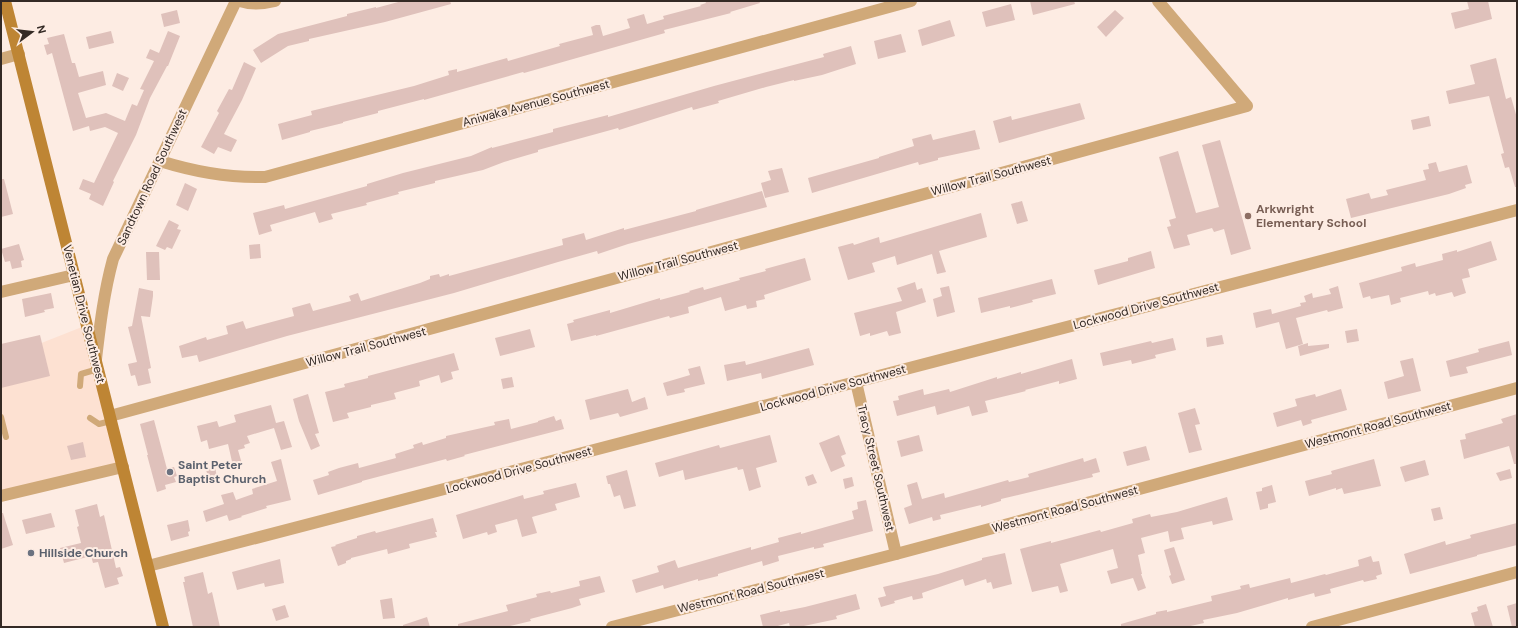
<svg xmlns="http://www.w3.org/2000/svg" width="1518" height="628" font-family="'DM Sans',sans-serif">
<rect width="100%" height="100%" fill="#fdece3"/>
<polygon fill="#fde1d2" points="87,325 120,472 1,500 1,359"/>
<g fill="#dfc1bb">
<polygon points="402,1 450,1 451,4 385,22 309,39 309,41 288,46 261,63 253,50 278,34 347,16 347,14 376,7 376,8"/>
<polygon points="705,1 759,1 760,3 730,12 731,13 664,30 665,33 626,44 524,73 523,72 424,100 424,99 378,111 378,113 343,122 343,123 310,131 310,132 282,140 278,124 312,115 311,111 414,86 449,75 448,71 457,69 457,72 507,58 508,61 560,46 559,44 593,35 591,27 596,25 600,25 603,36 630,28 627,19 644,14 647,24 664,19 663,16 701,6 700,5 706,3"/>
<polygon points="1030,1 1074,1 1075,4 1033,15"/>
<polygon points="1467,1 1488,1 1492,19 1455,29 1451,13 1469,9"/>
<polygon points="1011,4 1015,20 986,27 982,12"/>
<polygon points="177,10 180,23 164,27 161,14"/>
<polygon points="1115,10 1124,18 1106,37 1097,27"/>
<polygon points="950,20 955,36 922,46 918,30"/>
<polygon points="111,31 114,43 89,49 86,37"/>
<polygon points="168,31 180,36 168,66 167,66 150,98 136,135 113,181 114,182 103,206 89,199 91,194 79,189 83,179 94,183 118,133 105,127 90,131 89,126 73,131 52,53 47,55 44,45 49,44 47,38 64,34 72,63 75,63 79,77 103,71 106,85 78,93 86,118 106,113 125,121 132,104 137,106 144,90 140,89 154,61 146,58 150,49 159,53"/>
<polygon points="901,34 906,52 878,59 874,41"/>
<polygon points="851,46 856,64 822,75 794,81 794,80 766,87 718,101 719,103 693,110 692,107 619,130 618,128 538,150 538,152 504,162 483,170 435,181 435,183 398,192 399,194 366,203 367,205 331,214 333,219 319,223 315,212 270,225 272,231 259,235 253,213 284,205 285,209 367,186 367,184 403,173 471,156 492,147 492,148 553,132 553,129 608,115 608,117 714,86 824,57 823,54"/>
<polygon points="1496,58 1506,99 1511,97 1517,118 1517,187 1515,187 1509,167 1505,168 1501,154 1504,153 1489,96 1449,104 1446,91 1475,84 1470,65"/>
<polygon points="244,62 256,68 242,100 224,134 237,140 231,152 218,147 214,154 201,147 219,113 217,111 229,89 232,90"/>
<polygon points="117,73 129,78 123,91 112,86"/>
<polygon points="1080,103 1085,119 999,143 993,121 1011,116 1012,120"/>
<polygon points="1429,116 1431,126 1413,130 1411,120"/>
<polygon points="975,130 980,149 938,158 938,160 919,165 918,162 812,193 808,178 879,158 879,157 914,146 912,139 931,134 933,140"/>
<polygon points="1220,140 1251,249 1231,255 1224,229 1214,232 1212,228 1187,235 1190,245 1174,249 1167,227 1171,226 1169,220 1176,218 1159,157 1178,151 1196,213 1219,207 1202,145"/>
<polygon points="1436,162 1439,172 1467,165 1472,183 1465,185 1466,188 1449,194 1351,218 1346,199 1369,193 1371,199 1388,195 1386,190 1426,180 1423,170 1429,169 1428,164"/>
<polygon points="782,168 789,192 765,198 761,183 771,180 768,171"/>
<polygon points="1,179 4,179 13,214 1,217"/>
<polygon points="185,183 197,189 188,211 176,205"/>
<polygon points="762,191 767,207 628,244 598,254 597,251 558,262 454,293 287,336 199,362 197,355 182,358 179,346 206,337 207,340 228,334 226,326 243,321 246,329 294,316 292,308 310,303 313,311 351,301 349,296 358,293 361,301 420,283 430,279 430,276 439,274 440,277 449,274 449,276 563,245 562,239 584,233 586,240 624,228 624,230 696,211 696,210"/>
<polygon points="1022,201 1028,221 1017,224 1011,204"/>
<polygon points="981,213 987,237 939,251 946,272 937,274 932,254 897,265 895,256 872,263 875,272 848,280 838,247 853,243 854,245 879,237 880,243"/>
<polygon points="169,220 179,225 177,229 181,230 172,249 167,247 165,250 156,246"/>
<polygon points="1491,241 1497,260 1468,269 1470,277 1462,279 1466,293 1454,297 1452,292 1436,296 1435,293 1429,295 1428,291 1400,298 1401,302 1391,305 1389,295 1371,299 1370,296 1363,298 1359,283 1402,271 1401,267 1415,263 1416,267 1443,260 1442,254 1457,250 1457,252"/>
<polygon points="19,244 24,260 21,261 22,267 12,269 10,261 5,262 1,249"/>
<polygon points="260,244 261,258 250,259 249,245"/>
<polygon points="1151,251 1155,268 1098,285 1094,270 1128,261 1128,258"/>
<polygon points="146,252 159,252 160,280 147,280"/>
<polygon points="805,258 811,280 764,295 765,299 756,301 757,307 747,309 746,305 725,311 721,297 688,307 689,313 670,318 669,316 596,336 596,335 571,341 567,324 574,322 573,320 610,310 610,313 660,298 660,300 690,292 689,291 703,287 704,290 740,280 739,278 766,271 765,269"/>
<polygon points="1052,279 1056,294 1032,300 1033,302 1010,308 1010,306 981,313 978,298"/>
<polygon points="915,282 917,290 922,288 926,302 896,312 901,333 889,336 887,331 870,336 870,333 860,336 854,313 902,301 897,288"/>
<polygon points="949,286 955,312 937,317 933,299 942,296 940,288"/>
<polygon points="1338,286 1343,308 1328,312 1327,310 1296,318 1303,344 1286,349 1279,322 1256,328 1253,313 1271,309 1272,314 1301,306 1300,303 1306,302 1304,296 1312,293 1313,298 1331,294 1329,289"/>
<polygon points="139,288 153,291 153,296 150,317 141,316 151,368 148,369 151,383 138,386 135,375 131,376 128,364 137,362 128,327 132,326"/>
<polygon points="51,293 54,308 44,310 45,312 25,317 22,299"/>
<polygon points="530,329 535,347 500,356 495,338"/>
<polygon points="1357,329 1359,341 1347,343 1345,331"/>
<polygon points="40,335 50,376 1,388 1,344"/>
<polygon points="1222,335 1224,344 1207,347 1206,338"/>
<polygon points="1173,338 1176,350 1155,355 1156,358 1132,364 1131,360 1103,366 1100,353 1151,341 1152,343"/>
<polygon points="1509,341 1512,355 1466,367 1468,373 1450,377 1446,361 1479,352 1478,349"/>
<polygon points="1308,343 1308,346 1329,344 1329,348 1300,356 1298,346"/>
<polygon points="809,348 814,365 762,379 761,373 727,381 724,365 745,361 746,365"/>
<polygon points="454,353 459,370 451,372 453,379 441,383 439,375 419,381 420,386 394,393 396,399 371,405 371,407 347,413 349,418 333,422 325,392 345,387 344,384 368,378 368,376"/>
<polygon points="1413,358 1421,391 1388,399 1384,382 1404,376 1400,361"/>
<polygon points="1072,359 1077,379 1059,384 1059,381 1025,390 1026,391 985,401 988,412 972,416 969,406 937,415 935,406 897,416 893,401 899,400 898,396 923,389 924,395 949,389 950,392 997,377 997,379 1021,372 1021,374"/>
<polygon points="700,366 705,384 684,389 685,392 667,396 663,383 690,375 688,369"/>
<polygon points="512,377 514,387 503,389 501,379"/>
<polygon points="628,389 632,402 645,397 648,409 620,417 618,413 590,420 585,400"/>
<polygon points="1341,389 1347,410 1311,420 1312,423 1303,426 1301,420 1277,427 1273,413 1297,406 1295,399 1315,394 1316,397"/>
<polygon points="308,394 319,433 315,434 320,446 311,450 299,421 293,399"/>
<polygon points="271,405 276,423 284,421 292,447 281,450 274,428 247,436 250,443 244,445 245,448 238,450 242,464 233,466 228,444 209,449 207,440 201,442 197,426 217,421 219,427 236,422 234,415"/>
<polygon points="1195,408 1200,424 1195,425 1202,450 1189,453 1178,413"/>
<polygon points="1517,414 1517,464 1514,464 1509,446 1464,459 1460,440 1466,439 1465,434 1503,423 1501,419"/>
<polygon points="554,416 556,421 561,419 564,429 464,455 465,456 447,461 446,459 362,481 362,482 318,495 313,480 329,475 328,472 339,468 358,463 359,468 396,458 395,454 414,448 413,445 422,442 423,445 446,438 446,436 495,425 494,422 509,419 511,429 538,422 538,421"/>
<polygon points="154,420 167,469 174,467 177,476 174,477 176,482 165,485 166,489 157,492 147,455 148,455 140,424"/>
<polygon points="770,435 777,462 756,468 761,487 749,491 743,469 738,470 737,467 685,480 683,470 659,477 655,463 719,445 720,448 724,447"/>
<polygon points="839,435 846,454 841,456 845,466 831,472 819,443"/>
<polygon points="919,435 923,451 901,457 897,441"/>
<polygon points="83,442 86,457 71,460 67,446"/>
<polygon points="1146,446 1150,460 1127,466 1123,452"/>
<polygon points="1083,458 1084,462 1096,458 1100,472 1092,474 1093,477 1001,499 1001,501 981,507 981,505 940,515 941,519 933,521 932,517 909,524 904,508 912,505 907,485 917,482 922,499 944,493 945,498 1008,480 1009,482 1029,477 1028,474"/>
<polygon points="281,459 291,500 266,506 267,508 241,516 242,517 229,521 227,515 206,522 203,511 224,504 221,495 233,492 236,500 253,494 252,489 277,481 271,462"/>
<polygon points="1374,459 1381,486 1344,494 1342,488 1336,490 1336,488 1309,496 1305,481 1332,474 1331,471"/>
<polygon points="1425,460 1429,475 1405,482 1400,467"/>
<polygon points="215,467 217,477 209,479 206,470"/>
<polygon points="1510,469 1512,478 1500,481 1496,473"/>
<polygon points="627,470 636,506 624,509 620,495 614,497 610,484 608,484 606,476"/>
<polygon points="813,474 817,483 808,486 805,477"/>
<polygon points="852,477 854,486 845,489 843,479"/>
<polygon points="576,483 580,497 555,504 557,510 532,517 537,533 522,537 517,519 495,525 497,532 488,535 487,532 463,539 456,515 523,495 524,499 544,494 543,491"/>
<polygon points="1272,485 1276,502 1268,504 1268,508 1260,510 1256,492 1262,491 1262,488"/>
<polygon points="1227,497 1233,520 1213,525 1212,521 1181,528 1184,539 1170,542 1168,531 1141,538 1145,553 1138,555 1142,574 1141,574 1146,588 1138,591 1133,578 1111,584 1107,571 1118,568 1113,549 1060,564 1068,591 1060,593 1058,586 1032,592 1020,549 1051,541 1051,543 1100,530 1101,532 1133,523 1132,519 1150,514 1151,517 1177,512"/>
<polygon points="866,500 873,531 823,544 824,547 814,549 814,547 778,556 779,561 763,566 762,561 718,574 718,576 698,581 698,579 664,589 663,585 636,593 632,580 659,572 657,566 675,560 678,568 751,547 751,550 779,542 778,538 801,532 801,534 854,519 852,511 858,509 857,502"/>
<polygon points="97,504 100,517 104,515 116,568 120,567 123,576 117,578 119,584 105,588 98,562 93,563 91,556 64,563 60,548 81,543 77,527 79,526 75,510"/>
<polygon points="1440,507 1443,519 1434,521 1431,509"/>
<polygon points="1,513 3,513 13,545 1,549"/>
<polygon points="51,513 55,527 26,534 22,520"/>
<polygon points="433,518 437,532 435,532 437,537 409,544 410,548 388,554 387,549 351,558 351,559 346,561 346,563 338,566 331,547 336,546 335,545 357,538 357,536 375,531 376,533"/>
<polygon points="188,520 190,531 188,532 189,536 171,541 167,525"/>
<polygon points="1517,523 1517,545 1477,555 1477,556 1410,574 1404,554 1445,541 1446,545 1471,538 1470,535"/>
<polygon points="1174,547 1185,580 1172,584 1169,576 1171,575 1164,550"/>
<polygon points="1005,553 1012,584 993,589 991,582 987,583 986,579 965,586 963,579 922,593 923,598 913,600 912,596 894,601 895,603 881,607 878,598 886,596 883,587 938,574 982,560 982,558"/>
<polygon points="1371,556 1373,562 1379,561 1382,574 1376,576 1377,579 1364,582 1363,580 1330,589 1331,593 1315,597 1314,593 1288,600 1288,598 1237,613 1203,620 1204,623 1186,627 1121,627 1121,624 1156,614 1156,612 1167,610 1167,612 1212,601 1211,596 1241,589 1240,586 1249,584 1250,588 1290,578 1291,583 1325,574 1326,575 1359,566 1358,560"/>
<polygon points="280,559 284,583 265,587 264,583 237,590 232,572"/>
<polygon points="203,572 208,594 212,592 220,627 193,627 183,582 185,582 184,577"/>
<polygon points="600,576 605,592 579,599 581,605 572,608 530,619 531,621 506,627 458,627 458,624 508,611 506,605 537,597 536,594 550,591 551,593 580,586 579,581"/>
<polygon points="856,594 860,609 836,616 837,619 799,627 790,627 789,623 774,627 763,627 760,615 780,610 780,612 805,607"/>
<polygon points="392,598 395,618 383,619 380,600"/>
<polygon points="1517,603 1517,627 1512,627 1507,606"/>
<polygon points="1486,604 1493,627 1475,627 1471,613 1478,611 1477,607"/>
<polygon points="285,605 289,617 276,621 272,609"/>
<polygon points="427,617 430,627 403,627 403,625"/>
</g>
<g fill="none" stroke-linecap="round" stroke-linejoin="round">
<g stroke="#d0a979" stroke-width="6">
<polyline points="80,386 81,374 98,369"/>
<polyline points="1,417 6,437"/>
<polyline points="90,418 99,424 111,421"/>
</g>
<g stroke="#d0a979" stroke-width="12">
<path d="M240,1C252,5 263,4 275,1"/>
<polyline points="1,59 19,54"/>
<path d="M160,161C192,171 231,178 265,177L911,1"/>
<polyline points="1,292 74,275"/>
<path d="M96,359C100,325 104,292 113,259L236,1"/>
<polyline points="856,382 896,554"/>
<polyline points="110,416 1247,106 1158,1"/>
<polyline points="1,496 123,467"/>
<polyline points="148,566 1517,210"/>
<polyline points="612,627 896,554 1517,388"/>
<polyline points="1312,627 1517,572"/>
</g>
<polyline stroke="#be8534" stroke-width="12" points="5,1 163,627"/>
</g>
<circle fill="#8d6e63" stroke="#fdece3" stroke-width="1.5" cx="1248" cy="216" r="4"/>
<g fill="#6b7280" stroke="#fdece3" stroke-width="1.5">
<circle cx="170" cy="472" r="4"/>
<circle cx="31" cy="553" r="4"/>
</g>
<g text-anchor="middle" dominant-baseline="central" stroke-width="4" stroke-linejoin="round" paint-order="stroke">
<g font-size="12" fill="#342a25" stroke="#fdece3">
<text transform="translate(536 103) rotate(-15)">Aniwaka Avenue Southwest</text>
<text transform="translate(991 176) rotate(-15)">Willow Trail Southwest</text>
<text transform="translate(152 177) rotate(-65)">Sandtown Road Southwest</text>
<text transform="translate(678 261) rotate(-15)">Willow Trail Southwest</text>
<text transform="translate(1146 306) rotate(-15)">Lockwood Drive Southwest</text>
<text transform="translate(84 314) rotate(76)">Venetian Drive Southwest</text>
<text transform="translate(366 347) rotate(-15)">Willow Trail Southwest</text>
<text transform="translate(833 388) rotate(-15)">Lockwood Drive Southwest</text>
<text transform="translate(1378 425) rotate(-15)">Westmont Road Southwest</text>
<text transform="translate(876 468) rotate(77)">Tracy Street Southwest</text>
<text transform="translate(519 470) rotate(-15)">Lockwood Drive Southwest</text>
<text transform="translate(1065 509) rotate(-15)">Westmont Road Southwest</text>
<text transform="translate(751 591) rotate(-14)">Westmont Road Southwest</text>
</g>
<g font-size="12" font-weight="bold" fill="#785e54" stroke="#fdece3" text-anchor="start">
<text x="1256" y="209">Arkwright<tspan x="1256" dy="14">Elementary School</tspan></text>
</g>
<g font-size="12" font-weight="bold" fill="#5b616d" stroke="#fdece3" text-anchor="start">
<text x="178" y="465">Saint Peter<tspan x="178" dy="14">Baptist Church</tspan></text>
<text x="39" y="553">Hillside Church</text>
</g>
</g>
<rect width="1518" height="628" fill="none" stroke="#342a25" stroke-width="4"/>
<g transform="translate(32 32) rotate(75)" stroke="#fdece3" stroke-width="3" paint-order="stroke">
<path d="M0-3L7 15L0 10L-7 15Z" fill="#342a25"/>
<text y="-6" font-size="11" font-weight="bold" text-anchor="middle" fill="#342a25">N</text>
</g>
</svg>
